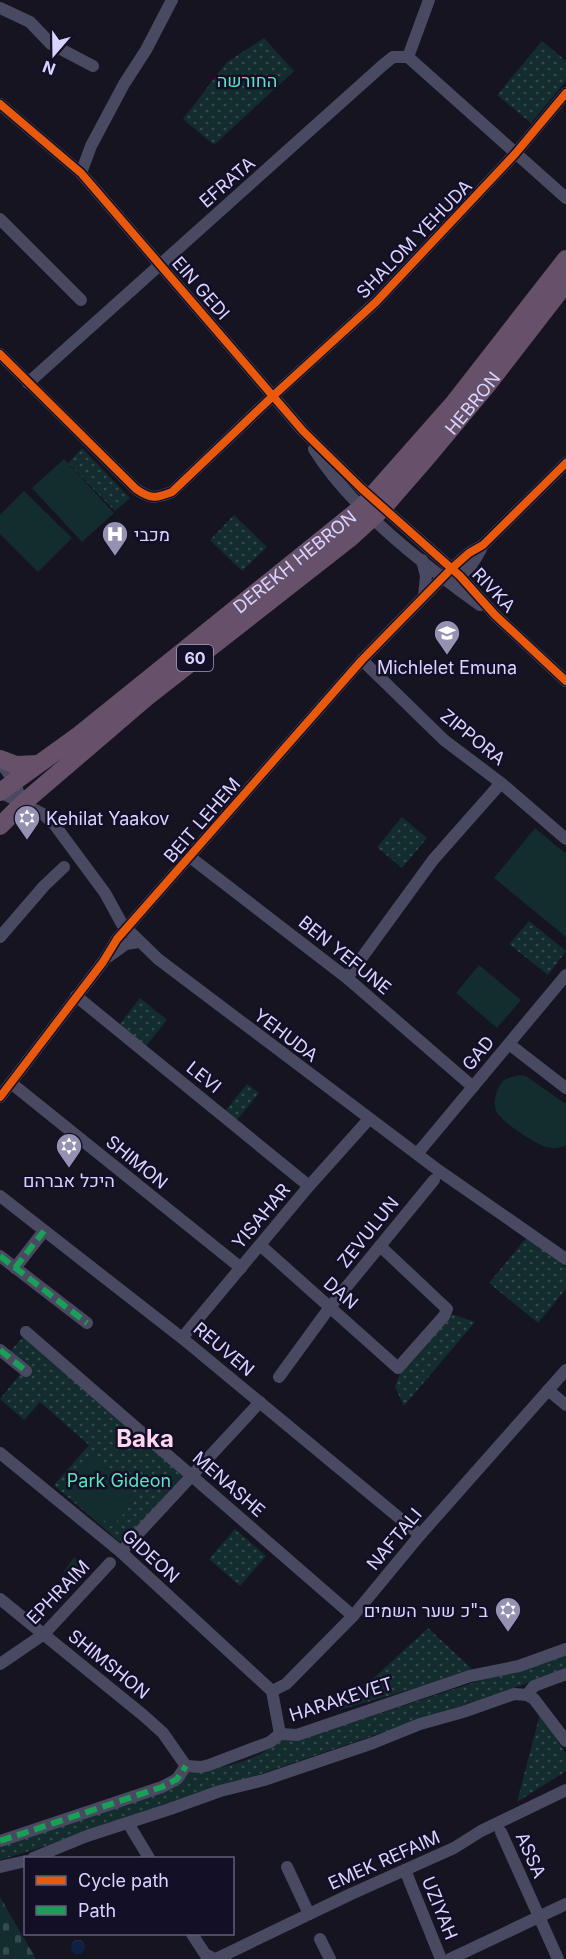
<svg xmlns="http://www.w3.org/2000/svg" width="566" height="1959" font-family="Inter,Heebo,sans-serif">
<defs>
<pattern id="cemetery-stones" width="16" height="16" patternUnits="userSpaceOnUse" patternTransform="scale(1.5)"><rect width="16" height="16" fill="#132c2d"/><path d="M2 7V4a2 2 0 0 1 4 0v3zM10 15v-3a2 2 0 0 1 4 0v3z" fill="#354a4c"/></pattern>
<pattern id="park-dots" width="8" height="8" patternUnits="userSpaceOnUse" patternTransform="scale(1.5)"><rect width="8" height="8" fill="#132c2d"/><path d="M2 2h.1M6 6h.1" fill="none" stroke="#354a4c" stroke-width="1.8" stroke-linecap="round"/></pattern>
<pattern id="water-waves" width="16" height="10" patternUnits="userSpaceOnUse" patternTransform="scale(1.5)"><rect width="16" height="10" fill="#0d2144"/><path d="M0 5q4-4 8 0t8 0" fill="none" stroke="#304060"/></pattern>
</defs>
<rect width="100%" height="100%" fill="#161421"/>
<polygon fill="url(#cemetery-stones)" points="0,1897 36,1959 0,1959"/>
<g fill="url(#park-dots)">
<polygon points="264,38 294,71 214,145 183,119 227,62"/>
<polygon points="542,41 566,61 566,81 531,123 497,95"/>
<polygon points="82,448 130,498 115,511 68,463"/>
<polygon points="234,515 267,547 242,571 210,540"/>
<polygon points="402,817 427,838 402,868 377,847"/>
<polygon points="529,921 566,951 548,975 509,944"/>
<polygon points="140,998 167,1020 146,1046 119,1025"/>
<polygon points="247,1084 259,1093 236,1121 225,1111"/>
<polygon points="528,1236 566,1267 566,1289 538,1323 489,1283"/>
<polygon points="452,1314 475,1322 404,1406 395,1387 401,1371"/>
<polygon points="25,1335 184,1474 122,1544 54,1485 89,1445 40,1402 24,1420 0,1399 26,1367 9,1352"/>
<polygon points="235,1529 266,1556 240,1586 209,1559"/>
<polygon points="428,1628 472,1669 423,1686 339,1710"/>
<path d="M566,1652V1670L82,1835L0,1860V1846L185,1777C194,1768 204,1771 216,1768C237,1764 265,1756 279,1740L297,1741Z"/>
<polygon points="540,1714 566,1753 566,1771 517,1802"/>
</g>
<g fill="#132c2d">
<polygon points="64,459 114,513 82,542 32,488"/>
<polygon points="24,491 72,538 38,572 0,534 0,515"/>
<polygon points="535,828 566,854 566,937 494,878"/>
<polygon points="479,965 521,1000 497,1028 456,993"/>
<path d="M520,1075L526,1076L566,1104V1145C558,1149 551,1149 543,1146C532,1142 504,1123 497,1113C492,1104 496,1090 502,1082C507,1077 514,1077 520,1075Z"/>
<polygon points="90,1455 139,1496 112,1527 63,1486"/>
<polygon points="74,1557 88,1569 75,1582 64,1571"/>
</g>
<circle fill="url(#water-waves)" cx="78" cy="1947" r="7"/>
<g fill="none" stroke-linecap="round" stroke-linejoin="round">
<g stroke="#4a4962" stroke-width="12">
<polyline points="0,8 30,22 51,44 93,66"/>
<polyline points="408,57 566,198"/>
<polyline points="408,57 429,0"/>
<polyline points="0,104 81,173 303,431 361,488 460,576 495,615 566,681"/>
<polyline points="81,173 91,146 124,84 146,50 172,0"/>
<polyline points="0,219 81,300"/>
<path d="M0,354L136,489C152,500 155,498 172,492L274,395L376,302L515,154L566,93"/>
<polyline points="28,383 383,65 393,57 408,57"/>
<path d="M314,449C349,506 425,566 480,605"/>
<polyline points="422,560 426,576 424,596"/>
<path d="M453,577C469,574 476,558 483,545"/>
<polyline points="362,660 444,740 501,783 566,839"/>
<polyline points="0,762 15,782 22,804"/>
<polyline points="0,792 43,814 54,824 105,893 122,924 158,959 438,1170 566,1259"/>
<polyline points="190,857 347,978 473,1087"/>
<polyline points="0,937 44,886 64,867"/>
<polyline points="108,957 126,944 138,942"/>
<polyline points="347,978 433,860 501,783"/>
<polyline points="76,996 309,1186"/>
<polyline points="509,1044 566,1088"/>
<polyline points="11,1083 241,1268"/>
<polyline points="0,1097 103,962 117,939 362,660 452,568 469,553 483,545 566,463"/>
<polyline points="417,1154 566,975"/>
<polyline points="0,1196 182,1338 420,1535"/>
<polyline points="260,1245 398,1368 444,1316 447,1309 380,1246"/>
<polyline points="0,1256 87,1323"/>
<polyline points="15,1268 44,1231"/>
<polyline points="26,1332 353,1616"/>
<polyline points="182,1338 309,1186 369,1119"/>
<polyline points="0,1350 26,1371"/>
<polyline points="279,1377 330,1307 434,1180"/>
<polyline points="548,1390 566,1405"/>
<polyline points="0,1453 121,1552 272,1691"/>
<polyline points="121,1552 260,1402"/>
<polyline points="0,1599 143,1715 163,1733 186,1766"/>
<polyline points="0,1664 44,1634 110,1563"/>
<polyline points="527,1695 534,1686 566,1674"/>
<polyline points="280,1734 272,1691 286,1684 353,1616 420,1535 566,1370"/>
<polyline points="280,1734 297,1735 470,1676 519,1666 566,1649"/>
<polyline points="186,1766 201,1767 209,1765 270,1742 280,1734"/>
<polyline points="128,1823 149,1858"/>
<polyline points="501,1832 558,1959"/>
<polyline points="0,1841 162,1787 177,1779 186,1766"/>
<polyline points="33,1858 87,1836 170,1809 220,1791 264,1780 373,1743 420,1724 463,1712 514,1694 527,1695 534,1699 566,1741"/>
<polyline points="0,1867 26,1861"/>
<polyline points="287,1867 309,1914"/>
<polyline points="405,1870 441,1959"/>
<polyline points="192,1934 205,1954 215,1959"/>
<polyline points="320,1939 330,1959"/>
<polyline points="216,1959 351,1894 454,1848 481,1831 566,1790"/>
<polyline points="450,1959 566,1904"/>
</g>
<g stroke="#67516a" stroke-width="18">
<polyline points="0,759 16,765 38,764"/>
<path id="s1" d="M0,792L79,735L362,507L453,404L566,259"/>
<path id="s2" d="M0,826L22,804L147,697L349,539L383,508L428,456L488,384L566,283"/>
</g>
<g stroke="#1a9f57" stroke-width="6" stroke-dasharray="12 6" stroke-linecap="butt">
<polyline points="0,1256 87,1323"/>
<polyline points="15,1268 44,1231"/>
<polyline points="0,1350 26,1371"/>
<polyline points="0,1841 162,1787 177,1779 186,1766"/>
</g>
<g stroke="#130f26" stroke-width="11">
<g id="cycleway">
<polyline points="0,104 81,173 303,431 361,488 460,576 495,615 566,681"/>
<path d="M0,354L136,489C152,500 155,498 172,492L274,395L376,302L515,154L566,93"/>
<polyline points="0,1097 103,962 117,939 362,660 452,568 469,553 483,545 566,463"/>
</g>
</g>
<use href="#cycleway" stroke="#e8590c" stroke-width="8"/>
</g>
<defs>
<g id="hospital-pin" transform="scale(1.35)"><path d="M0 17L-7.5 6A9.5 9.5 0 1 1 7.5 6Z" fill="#9591b1" stroke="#130f26"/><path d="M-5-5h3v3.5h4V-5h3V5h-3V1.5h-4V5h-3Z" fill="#fff"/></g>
<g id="university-pin" transform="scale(1.35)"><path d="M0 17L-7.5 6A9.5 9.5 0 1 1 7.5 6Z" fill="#9591b1" stroke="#130f26"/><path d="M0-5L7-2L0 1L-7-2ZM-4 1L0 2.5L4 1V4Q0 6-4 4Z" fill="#fff"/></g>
<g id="synagogue-pin" transform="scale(1.35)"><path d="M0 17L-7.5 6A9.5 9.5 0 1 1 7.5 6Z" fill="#9591b1" stroke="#130f26"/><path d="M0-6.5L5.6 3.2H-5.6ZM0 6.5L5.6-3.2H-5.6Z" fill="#fff"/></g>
</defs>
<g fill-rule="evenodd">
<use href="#hospital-pin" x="115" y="534"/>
<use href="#university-pin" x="447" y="633"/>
<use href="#synagogue-pin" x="27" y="818"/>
<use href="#synagogue-pin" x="69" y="1146"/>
<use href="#synagogue-pin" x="508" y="1610"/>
</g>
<g text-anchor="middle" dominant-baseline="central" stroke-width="5" stroke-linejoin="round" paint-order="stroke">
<rect fill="#130f26" stroke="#9e99be" stroke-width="1.5" x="177" y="645" width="36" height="26" rx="4.5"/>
<g font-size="16" font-weight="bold" fill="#d9d4ff">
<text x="195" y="658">60</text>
</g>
<g font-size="18" fill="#5fe0c0" stroke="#130f26">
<text x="247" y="80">החורשה</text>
<text x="119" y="1480">Park Gideon</text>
</g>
<g font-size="18" fill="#d9d4ff" stroke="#130f26">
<text transform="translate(227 182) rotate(-41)">EFRATA</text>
<text transform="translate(414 239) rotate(-46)">SHALOM YEHUDA</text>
<text transform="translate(201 288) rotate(49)">EIN GEDI</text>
<text stroke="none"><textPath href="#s2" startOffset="636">HEBRON</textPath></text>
<text stroke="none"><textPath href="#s1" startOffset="374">DEREKH HEBRON</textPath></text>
<text transform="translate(494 590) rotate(47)">RIVKA</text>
<text transform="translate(473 737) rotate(39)">ZIPPORA</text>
<text transform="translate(202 820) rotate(-49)">BEIT LEHEM</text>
<text transform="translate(345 955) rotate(39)">BEN YEFUNE</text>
<text transform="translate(286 1035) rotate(37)">YEHUDA</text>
<text transform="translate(478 1053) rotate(-50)">GAD</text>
<text transform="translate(204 1077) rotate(39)">LEVI</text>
<text transform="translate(137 1162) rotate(39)">SHIMON</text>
<text transform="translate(261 1216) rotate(-50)">YISAHAR</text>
<text transform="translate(368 1232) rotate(-51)">ZEVULUN</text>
<text transform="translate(341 1293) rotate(41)">DAN</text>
<text transform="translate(224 1349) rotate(40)">REUVEN</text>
<text transform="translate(229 1484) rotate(41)">MENASHE</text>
<text transform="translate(394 1539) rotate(-50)">NAFTALI</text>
<text transform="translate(151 1556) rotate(42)">GIDEON</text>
<text transform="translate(58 1592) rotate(-46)">EPHRAIM</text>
<text transform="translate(109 1664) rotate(39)">SHIMSHON</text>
<text transform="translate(341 1699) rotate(-18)">HARAKEVET</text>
<text transform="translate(531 1855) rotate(66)">ASSA</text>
<text transform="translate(384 1860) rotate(-24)">EMEK REFAIM</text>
<text transform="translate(440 1908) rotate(68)">UZIYAH</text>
</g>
<g font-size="18" fill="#d9d4ff" stroke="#130f26" text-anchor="start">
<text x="134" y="534">מכבי</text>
<text x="447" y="667" text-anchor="middle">Michlelet Emuna</text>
<text x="46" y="818">Kehilat Yaakov</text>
<text x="69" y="1180" text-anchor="middle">היכל אברהם</text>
<text x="488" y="1610" text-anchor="end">ב"כ שער השמים</text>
</g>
<g font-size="24" font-weight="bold" fill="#ffd6f0" stroke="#130f26">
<text x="145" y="1438">Baka</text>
</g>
</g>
<rect x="24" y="1857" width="210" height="78" fill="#130f26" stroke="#625e7d" stroke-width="1.5"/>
<rect x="36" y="1876" width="30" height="9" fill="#e8590c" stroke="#625e7d" stroke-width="1.5"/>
<text x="78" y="1887" font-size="18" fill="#d9d4ff">Cycle path</text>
<rect x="36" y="1906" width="30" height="9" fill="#1a9f57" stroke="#625e7d" stroke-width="1.5"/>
<text x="78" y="1917" font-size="18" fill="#d9d4ff">Path</text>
<g transform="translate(54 54) rotate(200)" stroke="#130f26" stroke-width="4.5" paint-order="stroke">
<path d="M0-4.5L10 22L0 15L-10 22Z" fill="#d9d4ff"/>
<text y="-9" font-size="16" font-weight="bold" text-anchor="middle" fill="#d9d4ff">N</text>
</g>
</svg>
